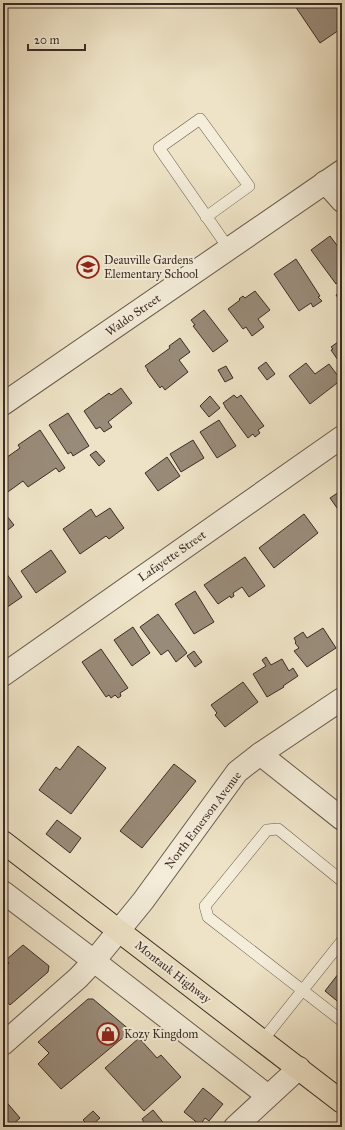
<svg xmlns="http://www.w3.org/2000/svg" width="345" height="1130" font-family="'IM FELL Great Primer',serif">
<rect width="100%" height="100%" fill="#eee3c6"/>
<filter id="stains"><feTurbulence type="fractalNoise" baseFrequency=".005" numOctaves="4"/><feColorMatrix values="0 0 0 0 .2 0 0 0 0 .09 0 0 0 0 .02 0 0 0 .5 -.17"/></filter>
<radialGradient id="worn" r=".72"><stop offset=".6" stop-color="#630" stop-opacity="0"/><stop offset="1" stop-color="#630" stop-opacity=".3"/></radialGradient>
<g fill="#998b79" stroke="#3c2c26">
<polygon points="293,3 342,3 342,28 320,43"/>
<polygon points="330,236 342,252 342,279 336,284 311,250"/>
<polygon points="296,259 320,296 318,297 322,301 313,307 311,303 299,311 274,274"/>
<polygon points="255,291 270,310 258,319 264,327 252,336 246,327 243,329 228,309 240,300 239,299 243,296 245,298"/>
<polygon points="342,291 342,304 336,295"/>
<polygon points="204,310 228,341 213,352 193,326 195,325 191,320"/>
<polygon points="180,338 190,352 179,360 188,372 165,390 162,386 160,388 147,370 148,370 145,366 170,348 169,346"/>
<polygon points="342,339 342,366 331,350 333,349 331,347"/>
<polygon points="266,362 275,374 267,380 258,368"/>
<polygon points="306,363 315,374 329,364 341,380 310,404 289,376"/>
<polygon points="226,366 233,378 225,382 218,370"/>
<polygon points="121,388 132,403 108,422 112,427 104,432 100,427 96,429 84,411 109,393 111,395"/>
<polygon points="234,395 237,398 241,395 264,426 258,430 260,433 255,437 253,434 248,438 225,407 225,406 223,403"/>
<polygon points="210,396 220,408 209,417 200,406"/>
<polygon points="68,413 89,446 73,456 71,452 68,454 49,425"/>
<polygon points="219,420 236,446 217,458 200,432"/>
<polygon points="40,430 65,468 59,472 56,468 28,487 23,481 5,494 3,492 3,460 20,448 18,445"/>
<polygon points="193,440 204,458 181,472 170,454"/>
<polygon points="96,451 105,461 99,466 90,455"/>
<polygon points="167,457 180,476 158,491 145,473"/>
<polygon points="342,490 342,515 330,498"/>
<polygon points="110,508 124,528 109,539 106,536 80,554 63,529 91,509 96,517"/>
<polygon points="3,511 14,525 3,534"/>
<polygon points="304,514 318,533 274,568 259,548"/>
<polygon points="51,550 66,572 36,593 21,571"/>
<polygon points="245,557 265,586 249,597 242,587 233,593 234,596 231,598 230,596 218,604 204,585"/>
<polygon points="3,568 22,597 3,610"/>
<polygon points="195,591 214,622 194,634 175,604"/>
<polygon points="158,614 187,653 176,662 168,650 161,655 140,627"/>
<polygon points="133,627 150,653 132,666 114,640"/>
<polygon points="323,628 336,648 307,667 294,651 299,648 295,643 296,642 294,638 303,632 307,638"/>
<polygon points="101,649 128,688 120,693 121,696 118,698 115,695 111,698 109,695 106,697 82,662"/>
<polygon points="194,651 202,662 195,667 187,656"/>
<polygon points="266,657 271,665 282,659 289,671 293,668 298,676 283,686 284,687 267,697 253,674 266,666 262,660"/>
<polygon points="243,682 258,702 225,727 215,715 217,713 211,705"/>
<polygon points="78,746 106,768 71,814 39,790 56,767 60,770"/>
<polygon points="174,764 196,781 142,848 120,831"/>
<polygon points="57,820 81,838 70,853 46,834"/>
<polygon points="23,945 49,966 48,972 10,1005 3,997 3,969 9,963 6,960"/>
<polygon points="342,969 342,1005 325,991"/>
<polygon points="88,999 93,999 131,1031 61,1089 38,1064 49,1053 38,1042"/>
<polygon points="139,1038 157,1058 161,1055 181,1077 144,1111 105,1068"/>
<polygon points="203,1088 223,1104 209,1121 205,1118 200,1125 184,1112"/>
<polygon points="3,1098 20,1118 10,1127 3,1127"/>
<polygon points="153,1110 166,1126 165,1127 147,1127 142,1119"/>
<polygon points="93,1111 100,1118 90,1127 83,1120"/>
</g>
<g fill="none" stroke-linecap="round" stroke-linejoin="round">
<g stroke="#685a4e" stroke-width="12">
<g id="service">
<polyline points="206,217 249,186 200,119 159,148 229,249"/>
<polyline points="342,881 278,829 267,830 205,906 208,917 342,1021"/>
<polyline points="262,1041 342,941"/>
</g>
</g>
<g stroke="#685a4e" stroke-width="24">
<g id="minor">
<polyline points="325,182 342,201"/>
<polyline points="3,404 342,171"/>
<polyline points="3,675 342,437"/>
<polyline points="260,754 342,819"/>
<polyline points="3,892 94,961 268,1096"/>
<polyline points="3,1044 78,978 94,961 143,901 237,772 260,754 342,699"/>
<polyline points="235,1127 299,1068"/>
</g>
</g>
<g stroke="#3c2c26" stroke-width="24">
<polyline id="primary" points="3,842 342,1102"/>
</g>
<use href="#service" stroke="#f4edda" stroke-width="11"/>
<use href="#minor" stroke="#f4edda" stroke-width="22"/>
<use href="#primary" stroke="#eee3c6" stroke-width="22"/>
</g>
<defs>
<g id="school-ring" transform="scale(1.15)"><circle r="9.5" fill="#f4edda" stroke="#8f2418" stroke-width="1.5"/><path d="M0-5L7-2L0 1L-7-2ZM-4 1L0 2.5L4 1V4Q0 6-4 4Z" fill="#8f2418"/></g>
<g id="shop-ring" transform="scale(1.15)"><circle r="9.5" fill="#f4edda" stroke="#8f2418" stroke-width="1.5"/><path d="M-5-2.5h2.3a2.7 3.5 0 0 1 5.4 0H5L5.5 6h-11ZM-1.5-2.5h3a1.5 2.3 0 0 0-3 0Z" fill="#8f2418"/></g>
</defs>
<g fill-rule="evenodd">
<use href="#school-ring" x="88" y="267"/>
<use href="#shop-ring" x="108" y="1034"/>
</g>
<g text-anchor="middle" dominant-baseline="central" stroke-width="4" stroke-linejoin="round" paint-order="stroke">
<g font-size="12" fill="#3c2c26" stroke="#f4edda" text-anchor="start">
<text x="104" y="260">Deauville Gardens<tspan x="104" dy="14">Elementary School</tspan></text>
<text x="124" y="1034">Kozy Kingdom</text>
</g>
<g font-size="12" fill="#3c2c26" stroke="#f4edda">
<text transform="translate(133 315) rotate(-35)">Waldo Street</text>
<text transform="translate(172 556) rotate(-35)">Lafayette Street</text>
<text transform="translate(203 820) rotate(-53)">North Emerson Avenue</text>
<text transform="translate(173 972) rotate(38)">Montauk Highway</text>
</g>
</g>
<rect width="345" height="1130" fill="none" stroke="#eee3c6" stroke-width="16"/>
<rect x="4" y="4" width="337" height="1122" fill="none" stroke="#3c2c26" stroke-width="2"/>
<rect x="8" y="8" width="329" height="1114" fill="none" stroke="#3c2c26"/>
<path d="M28 44v6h57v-6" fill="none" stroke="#3c2c26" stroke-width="2"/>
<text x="34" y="44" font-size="12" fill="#3c2c26" stroke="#f4edda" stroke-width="3" paint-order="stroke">20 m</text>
<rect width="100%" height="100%" filter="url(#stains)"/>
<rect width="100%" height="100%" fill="url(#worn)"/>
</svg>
